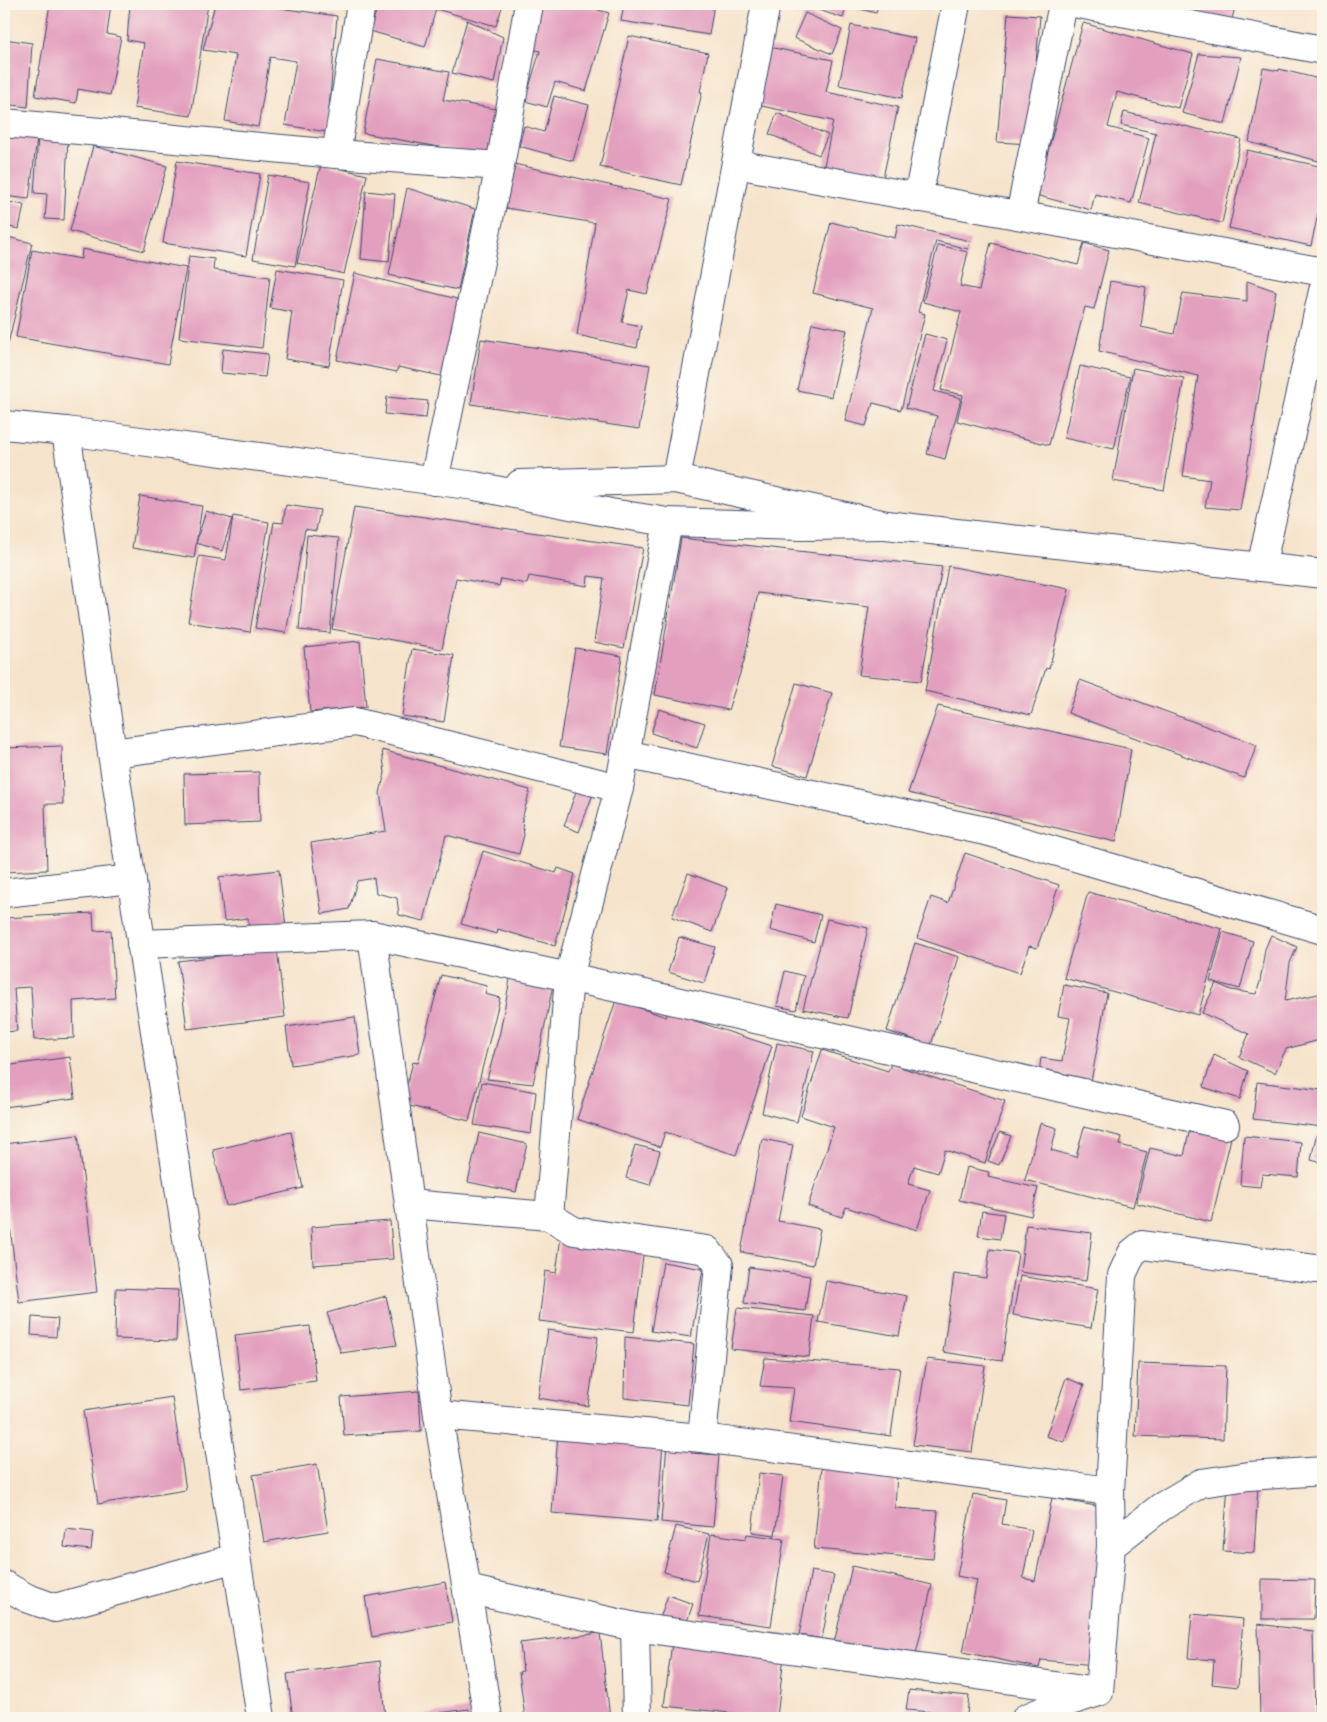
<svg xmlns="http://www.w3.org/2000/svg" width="1327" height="1722" font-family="'Playpen Sans',sans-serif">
<rect width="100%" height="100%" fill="#fbf7ec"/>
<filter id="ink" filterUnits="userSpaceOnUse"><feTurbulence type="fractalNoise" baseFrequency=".02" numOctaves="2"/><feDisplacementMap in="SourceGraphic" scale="10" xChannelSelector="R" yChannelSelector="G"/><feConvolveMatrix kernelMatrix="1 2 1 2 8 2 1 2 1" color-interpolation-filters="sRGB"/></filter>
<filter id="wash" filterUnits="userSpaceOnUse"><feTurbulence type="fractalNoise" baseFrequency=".0096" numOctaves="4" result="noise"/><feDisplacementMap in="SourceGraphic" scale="20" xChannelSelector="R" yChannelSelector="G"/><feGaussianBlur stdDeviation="1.12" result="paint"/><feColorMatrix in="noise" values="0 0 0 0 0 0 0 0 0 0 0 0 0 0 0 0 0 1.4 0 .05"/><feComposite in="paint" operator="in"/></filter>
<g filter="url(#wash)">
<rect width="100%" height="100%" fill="#f6e3cb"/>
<g id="blocks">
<g fill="#e39fbe">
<polygon points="50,4 111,4 107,34 121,37 110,95 78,89 76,103 35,96"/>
<polygon points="130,4 208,4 191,116 134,108 144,43 127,40"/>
<polygon points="215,4 250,4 337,16 327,132 285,125 296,61 270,57 258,127 225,121 236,55 203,50"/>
<polygon points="378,4 503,4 496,26 436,9 425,47 370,31"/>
<polygon points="534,4 577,4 609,13 586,91 555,82 547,107 525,101 540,51 522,46"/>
<polygon points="624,4 714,4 709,35 621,21"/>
<polygon points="800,4 847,4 843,18"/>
<polygon points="854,4 878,4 876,13 853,7"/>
<polygon points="1174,4 1236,4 1230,26 1173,10"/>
<polygon points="805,13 842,30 832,54 794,38"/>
<polygon points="1008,14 1040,16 1029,144 997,142"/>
<polygon points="467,20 503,37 494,83 452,73"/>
<polygon points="1083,23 1193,54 1178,108 1117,92 1108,127 1149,138 1131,203 1095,194 1091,210 1036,195"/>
<polygon points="851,25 915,38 902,98 839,85"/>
<polygon points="629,36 708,53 700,92 702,92 681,185 600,167"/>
<polygon points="4,39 32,43 28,107 4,104"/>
<polygon points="764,46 833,60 826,92 898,107 883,178 824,166 833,121 752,104"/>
<polygon points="1199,54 1241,57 1225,124 1182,113"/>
<polygon points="377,59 449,72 443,100 496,109 487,156 363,133"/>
<polygon points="1263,68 1279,71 1279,69 1323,80 1322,162 1249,142"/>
<polygon points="554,96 589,105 573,161 519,146 524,126 544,132"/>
<polygon points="1124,112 1241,139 1222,223 1139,203 1156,133 1121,125"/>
<polygon points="777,113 828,135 819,155 769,134"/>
<polygon points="4,134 37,138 29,199 4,196"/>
<polygon points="38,137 68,138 64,220 45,219 47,194 34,193"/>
<polygon points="93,146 167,166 144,251 70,231"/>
<polygon points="1247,150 1323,167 1323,190 1311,246 1229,228"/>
<polygon points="177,161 260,174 246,256 163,243"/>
<polygon points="321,164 367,175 344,274 297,263"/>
<polygon points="514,164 672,199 647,294 629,290 622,322 641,326 637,348 577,335 595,223 506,208"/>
<polygon points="268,175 310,182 295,266 253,259"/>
<polygon points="407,188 475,209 458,290 389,275"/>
<polygon points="366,191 395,194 389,262 361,259"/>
<polygon points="4,201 24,205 19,229 4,226"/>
<polygon points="831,222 895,238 898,224 970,241 968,249 936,241 918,312 925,314 901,410 873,403 866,426 845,421 873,308 813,293"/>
<polygon points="4,236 32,243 8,344 4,343"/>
<polygon points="991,243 1078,265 1084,243 1109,250 1094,309 1085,307 1049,445 957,421 963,395 941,390 961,312 923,302 938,245 968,252 960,286 979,290"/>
<polygon points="82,249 186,268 168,364 16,337 32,250 81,259"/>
<polygon points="189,256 214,259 213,270 270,277 262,348 179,338"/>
<polygon points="277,269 343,280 329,366 285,359 292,312 270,308"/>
<polygon points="355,273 457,299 446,377 398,367 397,372 337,360"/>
<polygon points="1110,281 1146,287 1141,327 1174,334 1183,293 1247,301 1247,281 1276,291 1240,510 1205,507 1210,480 1183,476 1198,376 1099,351"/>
<polygon points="812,323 847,330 831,397 797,390"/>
<polygon points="925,334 947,340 934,391 961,398 945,459 927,454 937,416 906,408"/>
<polygon points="481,339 650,365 639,429 471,404"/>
<polygon points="223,349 268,354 265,377 221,373"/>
<polygon points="1080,366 1130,377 1114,449 1064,438"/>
<polygon points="1133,368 1184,378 1164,490 1113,481"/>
<polygon points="387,397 428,401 426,418 385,414"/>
<polygon points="140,496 202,506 194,558 132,548"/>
<polygon points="286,505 320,510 316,531 305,529 286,633 255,628 274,522 283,523"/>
<polygon points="354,507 643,548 624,648 594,642 604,578 588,576 587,586 529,576 527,584 501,579 499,586 456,578 442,649 332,629"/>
<polygon points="206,511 232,519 222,551 196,543"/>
<polygon points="233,516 269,522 250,632 188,622 199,556 226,560"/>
<polygon points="307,535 339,538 330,633 299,630"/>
<polygon points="681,538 942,567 921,681 859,675 869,607 758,593 744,661 728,710 655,695"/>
<polygon points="948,566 1069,589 1049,669 1046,668 1031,715 925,691"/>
<polygon points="360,641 366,707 310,712 304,647"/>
<polygon points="575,648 622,656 607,754 559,747"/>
<polygon points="412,649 454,655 444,722 402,716"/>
<polygon points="1080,680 1257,745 1244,778 1068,713"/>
<polygon points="796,683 832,693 807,776 772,766"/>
<polygon points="938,706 1131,749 1116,842 908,793"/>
<polygon points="659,709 705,723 697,748 651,733"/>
<polygon points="62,746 63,804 45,804 47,870 4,872 4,748"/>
<polygon points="382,750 530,790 522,819 524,835 519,854 446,835 424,921 399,915 397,898 376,893 374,878 357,881 349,909 322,914 311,843 386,831 380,793 385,773"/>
<polygon points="259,772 260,822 185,825 184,774"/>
<polygon points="577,789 593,794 579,832 564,826"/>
<polygon points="483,851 556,873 558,868 575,874 555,946 498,929 497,934 461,924"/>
<polygon points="965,853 1059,885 1037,948 1029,946 1020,973 917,938 931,897 948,903"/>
<polygon points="279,870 286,927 249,932 248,918 224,921 219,877"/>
<polygon points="688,873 728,888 712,932 672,917"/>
<polygon points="1088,892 1222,929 1198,1015 1064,978"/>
<polygon points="776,904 821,915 814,942 770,930"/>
<polygon points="93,913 94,931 111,930 115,998 73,1001 74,1038 34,1040 31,987 14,988 17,1031 4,1032 4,918"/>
<polygon points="827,919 868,928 848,1018 803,1009"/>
<polygon points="1223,932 1253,941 1240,989 1210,981"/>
<polygon points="1271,935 1297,947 1290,963 1285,1001 1323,993 1323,1039 1286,1049 1275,1073 1239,1057 1249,1034 1202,1013 1216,983 1231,990 1256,994 1260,982 1265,949"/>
<polygon points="679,937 715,947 704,983 668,972"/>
<polygon points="915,943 959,957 931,1045 887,1031"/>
<polygon points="277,949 285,1017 187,1029 178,961"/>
<polygon points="785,971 804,976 796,1010 777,1006"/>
<polygon points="511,974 553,985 533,1084 487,1079 500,1032"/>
<polygon points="441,975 487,986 485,994 500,998 469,1121 402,1104 413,1062 418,1063"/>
<polygon points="1064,985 1107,993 1091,1082 1039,1073 1041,1058 1062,1061 1070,1018 1058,1016"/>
<polygon points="616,1000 666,1017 668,1012 772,1046 736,1155 665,1132 660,1147 577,1119"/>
<polygon points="355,1017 360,1055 291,1065 286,1027"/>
<polygon points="777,1043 814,1051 797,1122 762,1113"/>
<polygon points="822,1050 888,1071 891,1064 1005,1101 985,1163 945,1150 938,1173 914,1166 908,1184 930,1190 917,1230 846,1207 842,1217 808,1206 834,1127 801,1116"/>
<polygon points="1214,1055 1248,1071 1240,1099 1203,1087"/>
<polygon points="70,1057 75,1098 4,1107 4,1066"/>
<polygon points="482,1082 536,1092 531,1134 474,1125"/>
<polygon points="1257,1082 1323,1090 1323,1127 1253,1119"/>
<polygon points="1040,1123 1057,1128 1051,1150 1076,1157 1084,1127 1122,1137 1120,1145 1147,1152 1133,1207 1025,1180"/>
<polygon points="1190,1128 1231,1138 1211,1222 1136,1203 1150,1148 1184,1156"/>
<polygon points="291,1132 303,1188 226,1206 213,1150"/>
<polygon points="1000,1132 1011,1136 999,1165 988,1161"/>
<polygon points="479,1133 527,1144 516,1192 468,1182"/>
<polygon points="78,1135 97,1292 19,1302 4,1176 4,1144"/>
<polygon points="1244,1136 1301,1142 1298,1177 1262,1174 1260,1187 1240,1185"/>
<polygon points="1316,1136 1323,1136 1323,1163 1311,1160"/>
<polygon points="762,1139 793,1145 778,1221 820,1229 813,1265 741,1252"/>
<polygon points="635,1145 660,1151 650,1185 626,1178"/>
<polygon points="967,1167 989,1172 988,1177 1038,1188 1031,1216 959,1200"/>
<polygon points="982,1211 1004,1214 1000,1239 978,1236"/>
<polygon points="390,1221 393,1259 313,1265 311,1227"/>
<polygon points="1026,1225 1092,1233 1086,1281 1020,1272"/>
<polygon points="561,1237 644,1247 634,1332 539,1321 545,1271 556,1273"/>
<polygon points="990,1249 1018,1253 1002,1361 943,1352 954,1274 986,1278"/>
<polygon points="663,1262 703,1269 691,1337 651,1331"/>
<polygon points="749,1267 810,1276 805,1311 744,1303"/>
<polygon points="1020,1276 1098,1289 1091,1328 1013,1315"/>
<polygon points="826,1281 907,1296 899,1336 818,1322"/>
<polygon points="116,1288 178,1290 176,1341 115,1339"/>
<polygon points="386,1296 397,1345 341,1353 327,1313"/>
<polygon points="737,1308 814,1316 809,1357 731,1349"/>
<polygon points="32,1317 58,1319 56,1337 31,1335"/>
<polygon points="310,1326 316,1381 241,1390 235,1335"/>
<polygon points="548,1330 598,1337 588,1406 538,1398"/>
<polygon points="625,1337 694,1344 688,1405 624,1398"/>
<polygon points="765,1358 900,1368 891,1436 789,1422 794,1388 760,1386"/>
<polygon points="927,1359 985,1366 972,1452 913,1445"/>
<polygon points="1138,1363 1226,1366 1223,1439 1135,1436"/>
<polygon points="1066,1378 1084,1385 1064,1442 1046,1436"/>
<polygon points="419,1391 421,1431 344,1436 341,1397"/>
<polygon points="172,1397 186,1490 98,1504 83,1411"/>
<polygon points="558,1434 663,1442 657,1522 552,1513"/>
<polygon points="667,1442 692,1444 691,1453 719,1455 713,1527 661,1522"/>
<polygon points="317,1464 328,1531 264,1542 253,1475"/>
<polygon points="822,1466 897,1472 895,1508 938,1511 933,1559 814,1549"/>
<polygon points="759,1473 783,1476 775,1535 752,1532"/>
<polygon points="1228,1485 1258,1486 1254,1553 1223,1551"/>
<polygon points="973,1494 1006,1500 1002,1524 1032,1530 1023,1578 1035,1581 1052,1498 1101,1507 1095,1665 1041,1660 1039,1668 963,1652 977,1580 957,1576"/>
<polygon points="676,1526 709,1534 697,1581 664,1572"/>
<polygon points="66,1529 93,1532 91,1550 64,1547"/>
<polygon points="711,1534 746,1539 747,1534 784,1539 771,1626 699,1616"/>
<polygon points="852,1566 932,1585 914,1662 834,1643"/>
<polygon points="811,1571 834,1575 822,1639 799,1635"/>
<polygon points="1262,1579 1315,1580 1314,1619 1262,1619"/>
<polygon points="445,1582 452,1622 372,1637 365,1597"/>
<polygon points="668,1595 693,1604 685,1627 660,1618"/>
<polygon points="1192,1614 1243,1619 1238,1687 1212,1684 1214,1660 1188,1658"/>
<polygon points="1258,1624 1313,1631 1315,1718 1260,1718"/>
<polygon points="600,1633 610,1718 525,1718 519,1672 523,1671 520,1643"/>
<polygon points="672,1642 784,1655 777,1718 664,1706"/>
<polygon points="380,1661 385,1718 293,1718 287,1674"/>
<polygon points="909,1690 969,1696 967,1715 906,1710"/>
<polygon points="469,1709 470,1718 407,1718 407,1717"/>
</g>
</g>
</g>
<g filter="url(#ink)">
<use href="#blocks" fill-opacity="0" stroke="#3c4a6e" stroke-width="1"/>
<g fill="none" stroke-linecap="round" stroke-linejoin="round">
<g stroke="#3c4a6e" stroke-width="30">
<g id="minor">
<polyline points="1079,4 1323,50"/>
<polyline points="4,123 336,154 500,166 434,481"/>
<polyline points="336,154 361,4"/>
<path d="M736,164C931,200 1128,234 1323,272"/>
<polyline points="500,166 529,4"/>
<polyline points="918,198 956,4"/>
<polyline points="1020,215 1063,4"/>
<polyline points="4,425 66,431 475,486 611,513 668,522 801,526 886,525"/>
<polyline points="66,431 112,753 261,1718"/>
<polyline points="676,479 766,4"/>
<polyline points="520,484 676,479 886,525 1323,574"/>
<polyline points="1261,567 1323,291"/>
<polyline points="112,753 355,722 619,788 668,522"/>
<polyline points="625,754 990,832 1323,930"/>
<polyline points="4,893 132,879"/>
<polyline points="372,935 438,1415 488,1718"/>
<polyline points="141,944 372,935 569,977 619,788"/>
<polyline points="409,1204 549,1216"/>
<polyline points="438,1415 702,1438 719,1265 707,1250 574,1231 549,1216 569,977 1225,1125"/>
<polyline points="702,1438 1110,1491 1111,1546 1099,1692 1055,1706 1026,1718"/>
<polyline points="1110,1491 1122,1275 1132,1253 1142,1245 1323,1270"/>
<polyline points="1111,1546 1161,1507 1201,1483 1249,1476 1323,1471"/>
<polyline points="4,1585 27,1598 55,1608 236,1558"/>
<polyline points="467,1589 635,1627 1090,1691"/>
<polyline points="635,1627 637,1718"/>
</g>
</g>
<use href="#minor" stroke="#fff" stroke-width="28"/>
</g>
</g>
<rect width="1327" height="1722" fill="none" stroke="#fbf7ec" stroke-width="20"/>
</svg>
